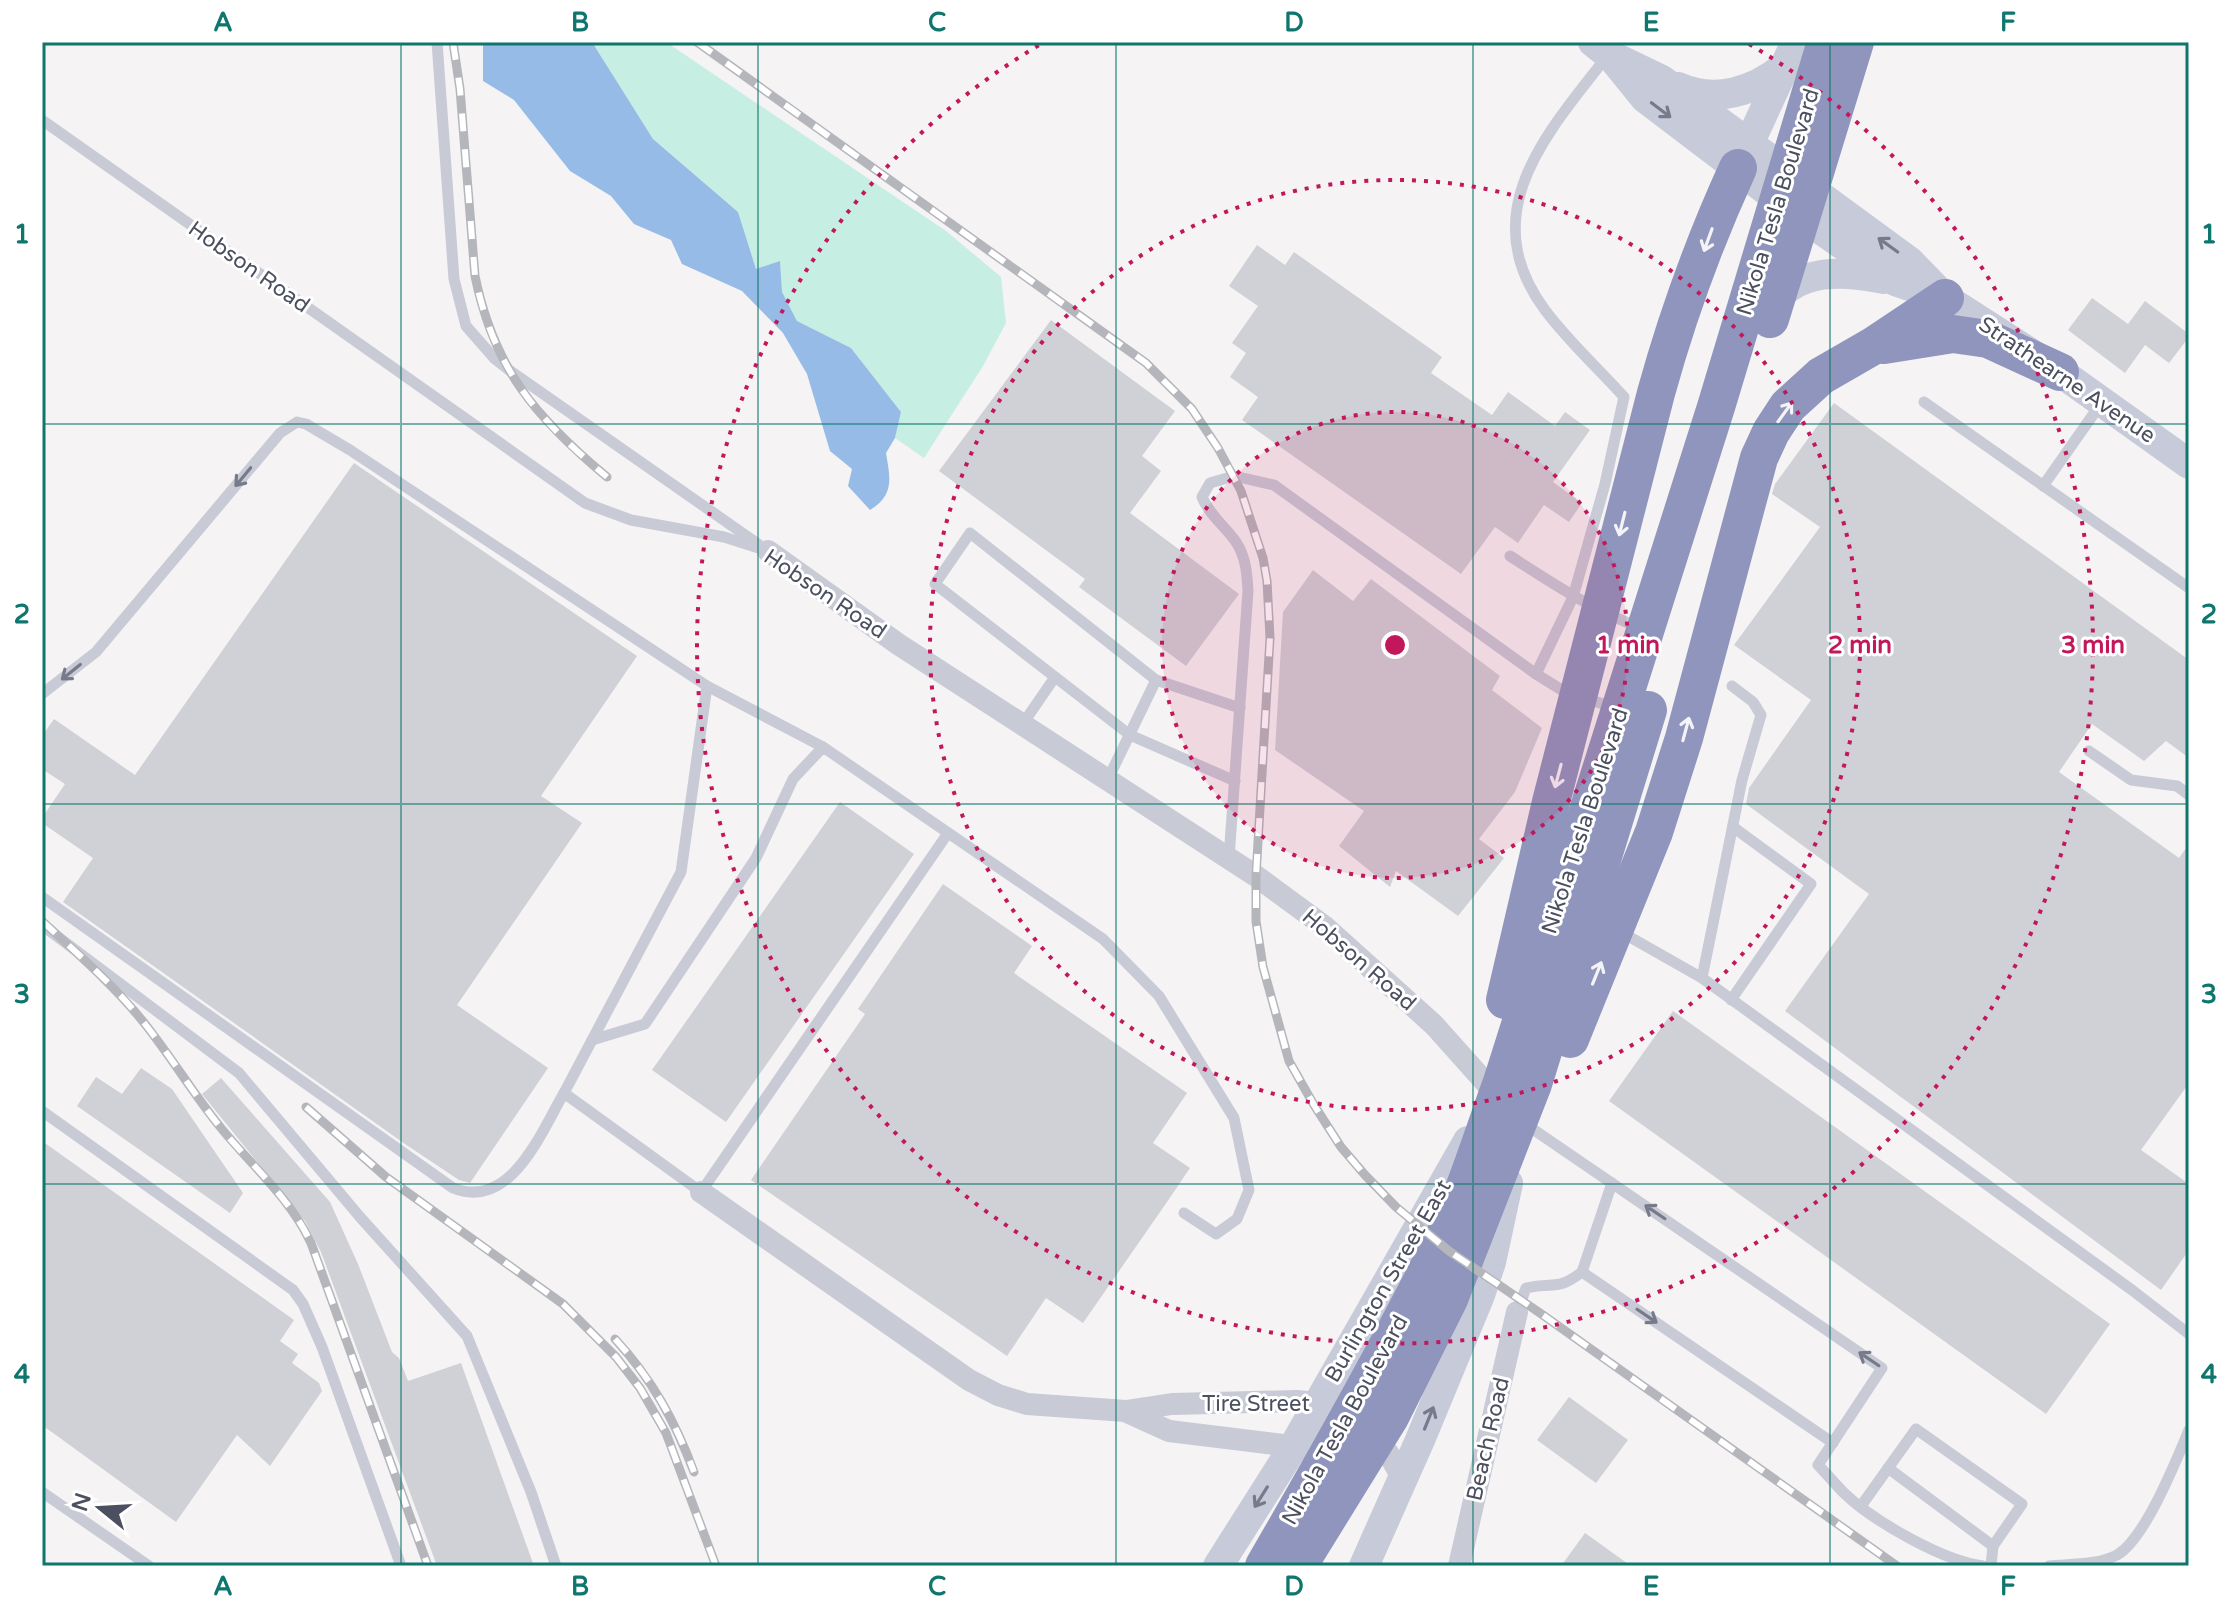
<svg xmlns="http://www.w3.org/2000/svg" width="2231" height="1608" font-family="'Varela Round',sans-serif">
<rect width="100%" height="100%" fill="#f5f3f3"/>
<polygon fill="#c6eee3" points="592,42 666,42 946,231 1001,277 1006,323 983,366 924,458 895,438 901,412 851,348 797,321 782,292 780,262 756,269 738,212 653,139"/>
<path fill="#96bbe7" d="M483,42H592L653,139L738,212L756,269L780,261L782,292L797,321L851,348L901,412L895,438L886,453C890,477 895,495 870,510L848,486L852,469L830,451L807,374L783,333L742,291L682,264L671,240L634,224L611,196L570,171L514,100L483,81Z"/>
<g fill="#d0d1d6">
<polygon points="1257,245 1285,265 1294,252 1442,357 1431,373 1492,415 1508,392 1555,426 1565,412 1590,430 1553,482 1582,503 1569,522 1544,505 1518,543 1495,527 1461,574 1242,420 1258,397 1230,377 1246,353 1232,343 1258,306 1229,286"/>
<polygon points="2092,298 2128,324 2145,301 2189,334 2189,337 2169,363 2145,345 2125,373 2068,330"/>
<polygon points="1051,320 1175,411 1142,456 1161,471 1130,513 1239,594 1186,666 1079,587 1085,579 939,471"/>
<polygon points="1834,403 2189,660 2189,758 2166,741 2144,761 2092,724 2059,772 2179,858 2189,844 2189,1083 2141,1150 2189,1184 2189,1250 2161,1290 1785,1011 1869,894 1746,804 1749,788 1811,700 1734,645 1820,527 1772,494 1775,484"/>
<polygon points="354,463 637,656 541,796 582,823 457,1005 548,1068 470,1183 459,1180 405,1144 63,902 93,858 42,823 42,818 65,784 42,769 42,736 54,719 135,775"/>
<polygon points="1313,570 1353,601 1371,579 1500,676 1492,690 1542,728 1515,792 1479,839 1504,858 1458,916 1396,871 1390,887 1339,846 1364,811 1275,750 1283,612"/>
<polygon points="840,802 914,854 726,1122 652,1070"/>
<polygon points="943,884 1032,946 1014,973 1187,1093 1153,1143 1190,1168 1167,1202 1083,1323 1046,1298 1007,1356 751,1180 865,1014 858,1009"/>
<polygon points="1673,1011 2110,1324 2046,1414 1609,1101"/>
<polygon points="141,1068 172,1089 243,1193 230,1213 77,1106 96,1077 122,1094"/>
<polygon points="221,1078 330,1202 358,1264 392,1352 399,1358 408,1381 461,1363 534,1566 437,1566 321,1252 305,1221 202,1094"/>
<polygon points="42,1141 294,1320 280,1341 298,1354 292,1363 319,1383 322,1391 270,1466 237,1435 176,1522 42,1425"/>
<polygon points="1569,1397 1628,1440 1596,1483 1537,1440"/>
<polygon points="1585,1533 1631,1566 1561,1566"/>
</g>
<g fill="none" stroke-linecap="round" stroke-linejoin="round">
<g stroke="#c8cad6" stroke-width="11">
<polyline points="437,42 454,279 466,326 495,359 509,370 758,544"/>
<polyline points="42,120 585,503 631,520 724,537 768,551"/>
<polyline points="1924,402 2189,588"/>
<polyline points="2043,486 2102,402"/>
<path d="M1510,556C1552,583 1592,610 1639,627"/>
<polyline points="1536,674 1565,692 1616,708"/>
<polyline points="707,686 823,747"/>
<polyline points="42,694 96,652 280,433 297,422 306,424 350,450 707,686 681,872 564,1093 701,1192 948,833"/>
<polyline points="1022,725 1055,677"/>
<polyline points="2089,751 2131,780 2177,786 2189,795"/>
<polyline points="1107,781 1156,680"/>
<polyline points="1235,781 1130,735 935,584 970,533 1156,680 1240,708"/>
<path d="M1229,858L1248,591C1247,574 1246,557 1236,542C1225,526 1210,516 1202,497L1210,483L1234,476L1274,485L1536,674L1573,597L1605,484L1624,397C1598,368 1568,341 1545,310C1472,212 1549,131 1608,55"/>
<path d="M42,897L453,1188C511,1211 541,1132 564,1093"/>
<polyline points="42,925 239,1073 360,1217 467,1336 531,1492 556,1566"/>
<polyline points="1621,932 1702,978 2132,1290 2189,1334"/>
<polyline points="1702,978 1742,780 1761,715 1753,702 1732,686"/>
<polyline points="1731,1000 1811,884 1733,827"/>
<polyline points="592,1040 645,1024 756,858 793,779 823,747 1103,939 1159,996 1234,1118 1249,1190 1237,1219 1216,1234 1184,1213"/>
<polyline points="42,1111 293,1290 303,1304 322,1347 401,1566"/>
<path d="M1524,1123L1882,1368L1818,1465C1827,1474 1835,1484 1844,1493C1873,1521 1943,1561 1983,1566"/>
<polyline points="1582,1272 1833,1443"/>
<path d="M1517,1312L1526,1288C1554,1281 1556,1292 1582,1272L1612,1183"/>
<polyline points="1888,1468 1993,1546"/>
<polyline points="42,1492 149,1566"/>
<polyline points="1861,1506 1916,1429 2022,1504 1993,1546 1991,1566"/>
<path d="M2049,1566C2070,1564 2098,1565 2117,1555C2145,1539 2176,1461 2189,1430"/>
</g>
<g stroke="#c8cad6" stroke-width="22">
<polyline points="768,551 898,644 1256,876 1324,926 1434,1025 1501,1100"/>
<polyline points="701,1192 969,1380 998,1395 1027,1404 1126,1411 1172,1404 1297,1401 1318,1403 1329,1407"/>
<polyline points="1127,1412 1169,1431 1307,1448"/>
<polyline points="1368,1432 1388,1453 1403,1479"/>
<polyline points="1459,1566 1517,1312"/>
</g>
<g stroke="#c7cad9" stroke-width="30">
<polyline points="1593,42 1608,54 1662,80 1909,261 1945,298 2060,372 2189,464"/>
<polyline points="1615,61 1645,98 1791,209 1895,281 1939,296"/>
<path d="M1678,87C1716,104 1754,91 1784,67"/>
<polyline points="1742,159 1796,42"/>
<path d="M1771,305C1799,267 1843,271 1884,279"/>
<polyline points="1218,1566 1294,1446 1468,1141"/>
<polyline points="1364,1566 1420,1440 1480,1295 1491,1262 1508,1183"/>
</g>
<g stroke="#8f95bd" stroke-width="38">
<polyline points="1770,319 1855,42"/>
<polyline points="1884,345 1953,334 1988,339 2060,372"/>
<path d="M1505,1000L1551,802L1656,393C1677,317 1705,240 1738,168"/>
<polyline points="1570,1039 1654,832 1684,738 1759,458 1771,432 1788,406 1821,376 1873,346 1945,298"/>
<path d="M1264,1566C1325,1461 1385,1355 1439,1247C1465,1194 1482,1137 1502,1082L1716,407L1826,42"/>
<polyline points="1298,1566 1390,1417 1449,1299 1533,1084 1648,710"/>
</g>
<g stroke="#b5b6bc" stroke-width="9">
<g id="rail">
<path d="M453,42L460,89L475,276C494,369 536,418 607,477"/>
<polyline points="697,42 1146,363 1192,409 1218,448 1241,491 1263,558 1267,581 1270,638 1256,876 1256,921 1263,967 1289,1061 1314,1105 1341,1147 1365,1175 1396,1207 1449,1251 1540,1313 1897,1566"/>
<path d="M42,921C78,954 115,986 145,1024C172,1058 194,1095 221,1128C252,1166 290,1198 311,1243L428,1566"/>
<polyline points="306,1107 386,1177 563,1304 616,1357 640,1388 666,1433 716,1566"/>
<path d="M615,1339C652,1379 675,1421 694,1472"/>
</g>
</g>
<use href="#rail" stroke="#fff" stroke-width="6" stroke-dasharray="18" stroke-linecap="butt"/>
</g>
<defs><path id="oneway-shaft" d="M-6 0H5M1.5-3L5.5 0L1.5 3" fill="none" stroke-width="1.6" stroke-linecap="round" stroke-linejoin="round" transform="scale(2)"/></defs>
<g stroke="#767a8a">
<use href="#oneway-shaft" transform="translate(1661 110) rotate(37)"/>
<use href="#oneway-shaft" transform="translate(1888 245) rotate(-144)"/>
<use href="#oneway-shaft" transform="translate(1429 1418) rotate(-68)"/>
<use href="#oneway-shaft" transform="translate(1261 1497) rotate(122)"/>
</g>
<g stroke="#f4f4f8">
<use href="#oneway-shaft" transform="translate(1708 240) rotate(110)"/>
<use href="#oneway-shaft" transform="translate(1785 412) rotate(-54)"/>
<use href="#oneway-shaft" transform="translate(1622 524) rotate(104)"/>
<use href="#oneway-shaft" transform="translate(1686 729) rotate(-75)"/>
<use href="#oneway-shaft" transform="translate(1558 776) rotate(105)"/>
<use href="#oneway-shaft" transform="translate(1597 973) rotate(-68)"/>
</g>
<g stroke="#777a89">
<use href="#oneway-shaft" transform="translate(243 477) rotate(130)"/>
<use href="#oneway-shaft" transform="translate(71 672) rotate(141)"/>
<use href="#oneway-shaft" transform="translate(1655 1212) rotate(-146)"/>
<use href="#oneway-shaft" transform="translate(1647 1316) rotate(34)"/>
<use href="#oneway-shaft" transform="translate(1869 1359) rotate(-146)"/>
</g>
<path fill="none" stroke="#0f766e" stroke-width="2" stroke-opacity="0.55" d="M401,42V1566M758,42V1566M1116,42V1566M1473,42V1566M1830,42V1566M42,424H2189M42,804H2189M42,1184H2189"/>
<circle cx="1395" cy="645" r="233" fill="#c2185b" fill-opacity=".12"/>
<g fill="none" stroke="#c2185b" stroke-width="4" stroke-dasharray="4 8">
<circle cx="1395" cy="645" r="233"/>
<circle cx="1395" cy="645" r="465"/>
<path d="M1749 44A698 698 0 1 1 1041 44"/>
</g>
<g text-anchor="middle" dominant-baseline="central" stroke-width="6" stroke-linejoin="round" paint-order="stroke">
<g font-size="22" fill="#4b4f5f" stroke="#fff">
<text transform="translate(1778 202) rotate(-73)">Nikola Tesla Boulevard</text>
<text transform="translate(249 267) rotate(35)">Hobson Road</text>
<text transform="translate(2067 380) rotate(34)">Strathearne Avenue</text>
<text transform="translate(825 594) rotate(34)">Hobson Road</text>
<text transform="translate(1585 821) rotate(-72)">Nikola Tesla Boulevard</text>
<text transform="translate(1359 960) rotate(41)">Hobson Road</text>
<text transform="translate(1388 1281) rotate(-60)">Burlington Street East</text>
<text x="1256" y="1404">Tire Street</text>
<text transform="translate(1345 1420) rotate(-61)">Nikola Tesla Boulevard</text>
<text transform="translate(1488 1439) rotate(-77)">Beach Road</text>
</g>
</g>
<circle cx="1395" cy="645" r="12" fill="#c2185b" stroke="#fff" stroke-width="4"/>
<g font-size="24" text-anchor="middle" font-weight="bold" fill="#c2185b" stroke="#fff" stroke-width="6" stroke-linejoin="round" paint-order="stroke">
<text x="1628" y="653">1 min</text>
<text x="1860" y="653">2 min</text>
<text x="2093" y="653">3 min</text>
</g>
<rect width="2231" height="1608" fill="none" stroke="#ffffff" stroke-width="88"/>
<g transform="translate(100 1508) rotate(288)" stroke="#ffffff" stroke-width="6" paint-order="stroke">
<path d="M0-6L14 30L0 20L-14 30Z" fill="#4b4f5f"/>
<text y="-12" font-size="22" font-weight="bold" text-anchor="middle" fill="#4b4f5f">N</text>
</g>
<rect x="44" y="44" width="2143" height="1520" fill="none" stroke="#0f766e" stroke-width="3"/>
<g font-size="26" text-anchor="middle" font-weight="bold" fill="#0f766e">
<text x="223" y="31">A</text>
<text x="580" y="31">B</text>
<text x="937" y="31">C</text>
<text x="1294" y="31">D</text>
<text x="1651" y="31">E</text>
<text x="2008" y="31">F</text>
<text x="22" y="243">1</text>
<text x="2209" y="243">1</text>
<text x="22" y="623">2</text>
<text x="2209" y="623">2</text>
<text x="22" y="1003">3</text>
<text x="2209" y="1003">3</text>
<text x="22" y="1383">4</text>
<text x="2209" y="1383">4</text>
<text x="223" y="1595">A</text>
<text x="580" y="1595">B</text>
<text x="937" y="1595">C</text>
<text x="1294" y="1595">D</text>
<text x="1651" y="1595">E</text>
<text x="2008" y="1595">F</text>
</g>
</svg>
